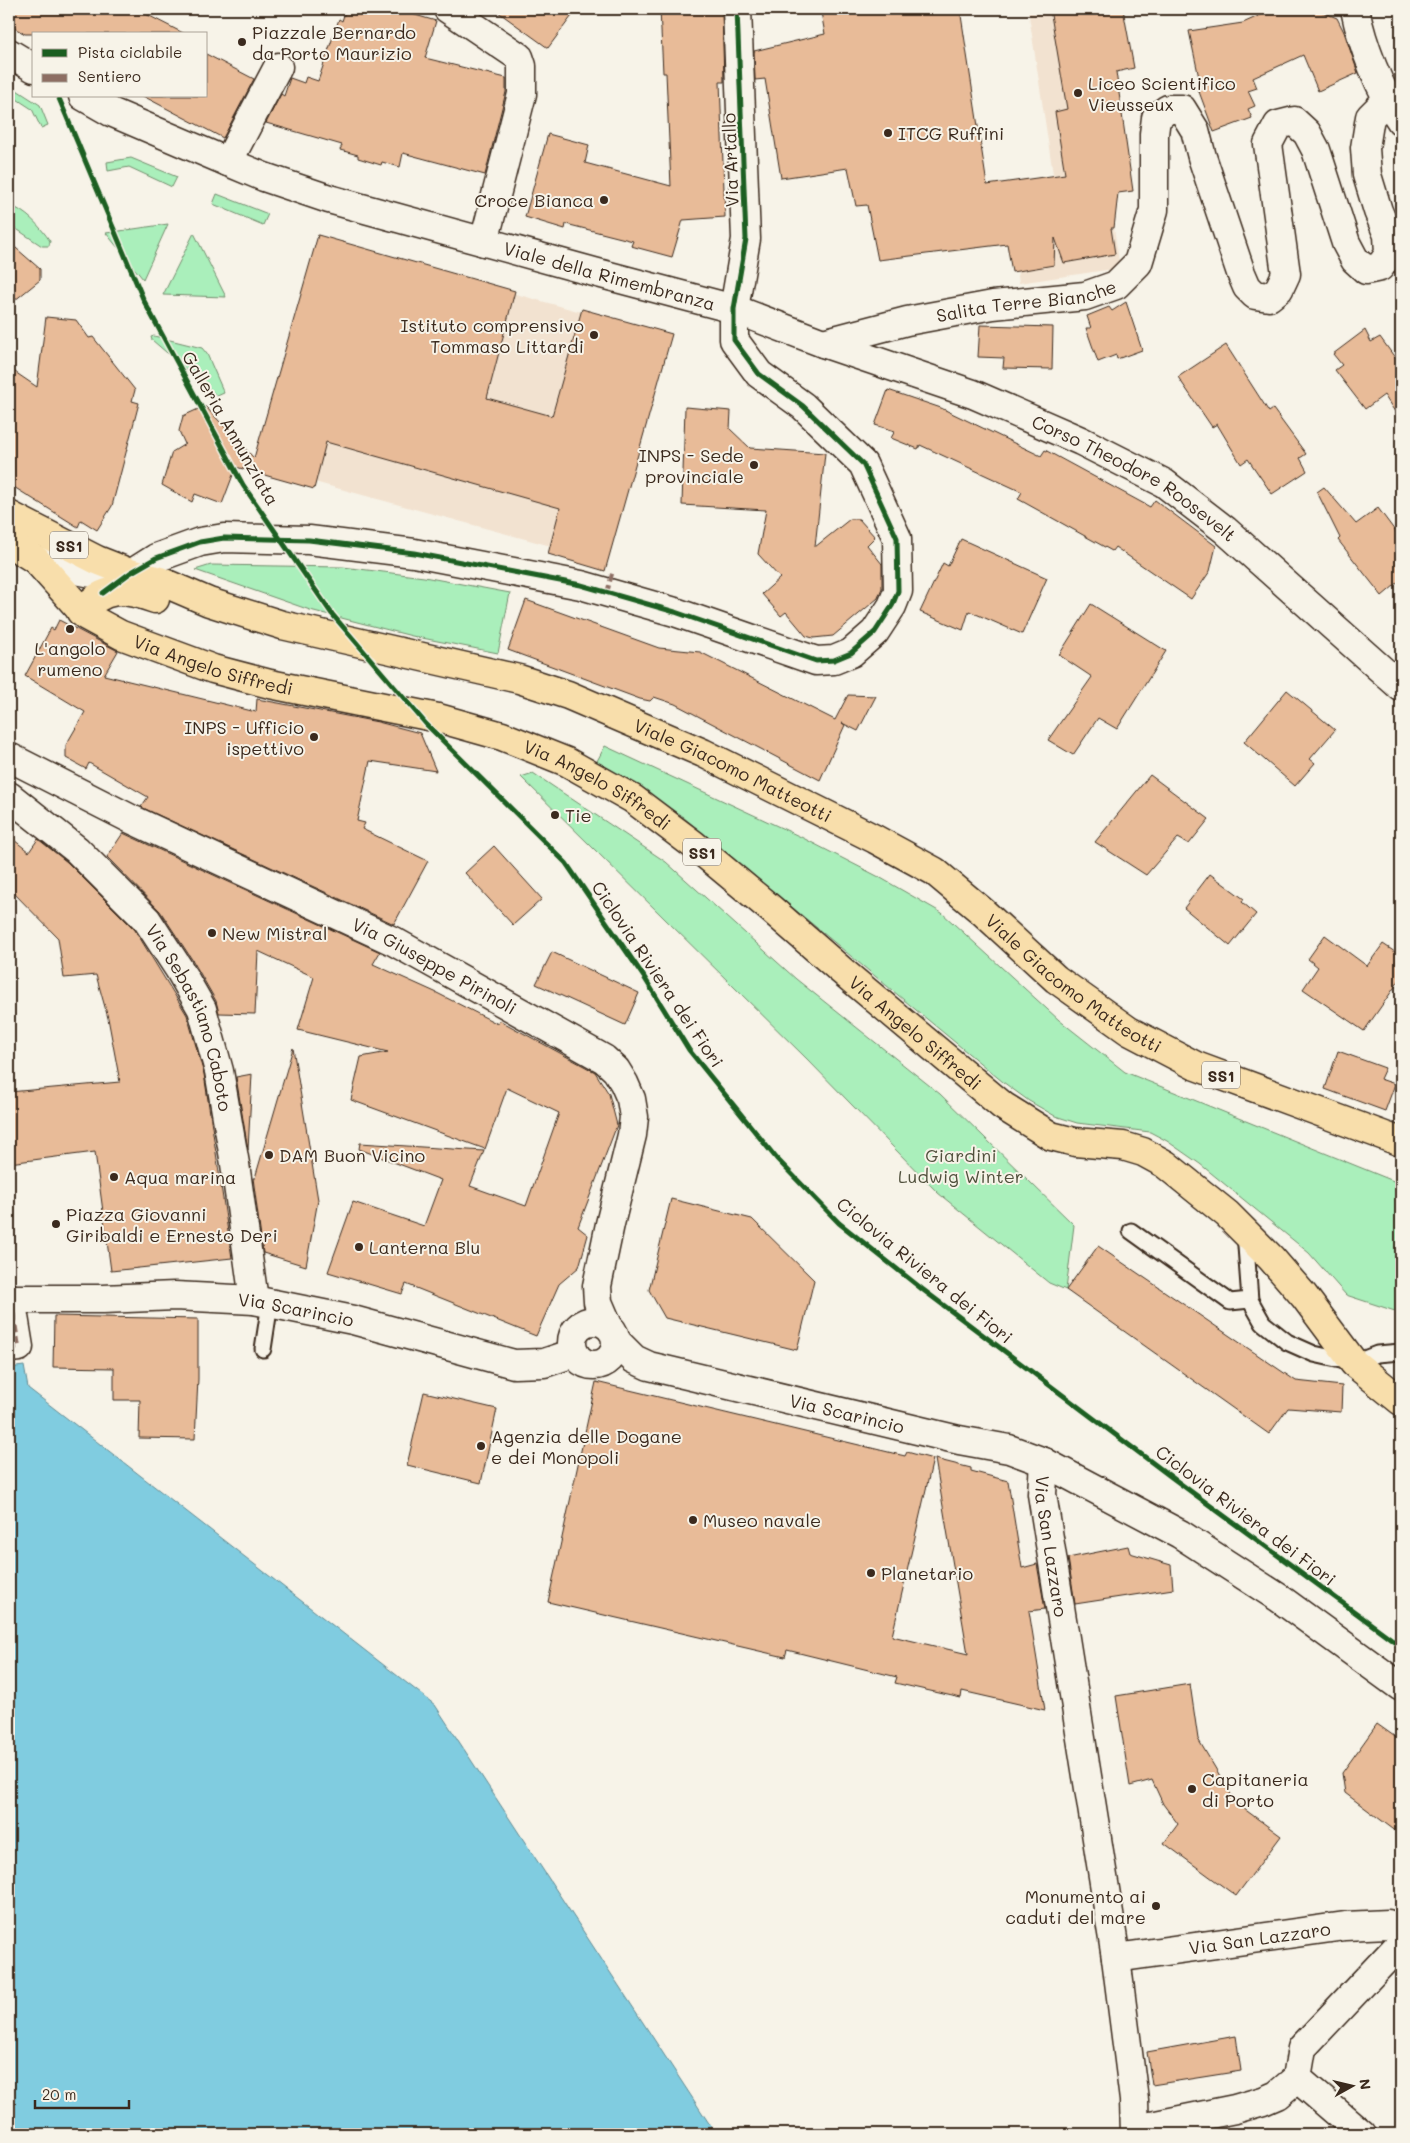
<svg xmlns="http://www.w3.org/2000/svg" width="1410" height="2143" font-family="Mali,sans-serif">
<rect width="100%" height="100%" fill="#f7f3e8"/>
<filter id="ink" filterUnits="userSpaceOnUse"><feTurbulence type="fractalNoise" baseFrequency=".02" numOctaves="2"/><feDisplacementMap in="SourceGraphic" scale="10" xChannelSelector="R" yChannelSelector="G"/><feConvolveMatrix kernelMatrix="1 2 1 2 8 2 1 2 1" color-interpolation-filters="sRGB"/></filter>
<g filter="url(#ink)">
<g fill="#f2e2d0">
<polygon points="1028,9 1102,9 1128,177 1107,181 1120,268 1019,283 1006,195 1055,187"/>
<polygon points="323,241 665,335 603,560 259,467"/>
</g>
<g fill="#aaefbb" stroke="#728c6c">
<polygon points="9,85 40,105 48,125 41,128 32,109 9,94"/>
<polygon points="131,158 177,177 172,187 129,167 108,171 107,162"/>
<polygon points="217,194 268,214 263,225 213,204"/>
<path d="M9,205C26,211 40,226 50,241L49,246H42L9,224Z"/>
<polygon points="168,224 143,279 106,233"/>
<polygon points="194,233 226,297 163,295"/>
<polygon points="154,336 202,348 207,354 224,393 217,396 152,340 151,337"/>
<polygon points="211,565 343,567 424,577 510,593 498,653 412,636 310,610 195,570"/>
<polygon points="605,746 801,837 879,877 942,913 1059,1020 1125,1072 1401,1184 1401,1313 1346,1295 1309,1253 1200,1164 1167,1141 1150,1132 1077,1123 1055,1116 1029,1101 1003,1082 683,817 638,787 596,763"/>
<polygon points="533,773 666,862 796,979 940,1094 1074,1225 1066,1290 1049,1283 938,1193 807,1059 521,777"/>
<polygon points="1268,2128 1278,2134 1223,2134"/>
</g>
<polygon fill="#80cce0" stroke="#648b92" points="24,1366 28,1388 435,1705 716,2134 9,2134 9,1368"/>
<g fill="#e8bb98" stroke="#3b2a1e">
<polygon points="9,9 136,9 185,34 25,34 9,25"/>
<polygon points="346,9 394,9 436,21 425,58 506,78 506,92 485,175 403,153 400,167 382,162 381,165 358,158 358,155 340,150 342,145 266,123 281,94 284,96 290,78 304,83 306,77 318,81 339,19 342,21"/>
<polygon points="494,9 577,9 548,48"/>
<polygon points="660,9 722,9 724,82 720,82 725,217 683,220 672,257 631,246 633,241 566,224 565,229 525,217 548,134 589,145 585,163 671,186 666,73 663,73"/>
<polygon points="837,9 960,9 987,185 1065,174 1055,112 1067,109 1050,9 1123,9 1134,68 1116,72 1133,191 1118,193 1114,228 1111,228 1115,254 1064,263 1055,238 1054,265 1012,272 1007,244 878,260 867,205 856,206 848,168 781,178 765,79 755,80 754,51 825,34 821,12"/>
<polygon points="1274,9 1315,9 1337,18 1344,32 1358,73 1318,91 1303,55 1253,78 1257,88 1248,91 1255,106 1248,109 1252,118 1214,132 1198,89 1201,87 1189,31 1243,23"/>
<polygon points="206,54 254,79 223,138 143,96 206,96"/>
<polygon points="318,235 515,291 487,398 552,416 582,309 672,334 605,571 548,554 560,508 326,442 314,489 236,467 222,504 195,494 192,502 162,485 172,452 185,444 179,431 183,416 205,406 254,458"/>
<polygon points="9,242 40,269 40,280 9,305"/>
<polygon points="1126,302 1142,350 1117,359 1116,355 1098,362 1086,328 1091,328 1087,316 1109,307 1112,311"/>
<polygon points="46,317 76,320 89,338 93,337 135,390 132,401 139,403 112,506 97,530 81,520 78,527 9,484 9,368 37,387"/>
<polygon points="980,325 1053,327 1052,369 1003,368 1004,358 978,357"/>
<polygon points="1365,330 1371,342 1380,337 1401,366 1401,421 1384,395 1365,409 1335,370 1342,365 1333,354"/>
<polygon points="1226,345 1269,412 1273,409 1306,454 1300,458 1307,471 1272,494 1248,459 1241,464 1217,424 1212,427 1178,377"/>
<polygon points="888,390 941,408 1041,456 1045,450 1150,507 1155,500 1216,546 1210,571 1191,599 1115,547 1112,551 1018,499 1022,492 920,445 918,449 891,438 895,431 875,425"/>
<polygon points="685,407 731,411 730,429 750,448 825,453 815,547 850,519 859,519 875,537 867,545 882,564 882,588 878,598 833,636 813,638 806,636 786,612 781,616 762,594 780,578 758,554 766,510 682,505"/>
<polygon points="1324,487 1356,524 1378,508 1401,539 1401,580 1382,596 1338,540 1340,538 1317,492"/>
<polygon points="961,539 1047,578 1022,634 969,611 963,630 920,612 943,563 948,566"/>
<polygon points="526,600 659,648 700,652 835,720 848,695 876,696 858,731 842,723 845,725 820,780 675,704 654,697 650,701 640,699 508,650"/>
<polygon points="1091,604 1166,651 1117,729 1098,718 1073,755 1048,740 1092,677 1059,655"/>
<polygon points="59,620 118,651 104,675 256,712 257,699 378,722 420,733 436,771 370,761 357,821 365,823 362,829 428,861 394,924 141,807 148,797 89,763 86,769 66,758 66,745 85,712 25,676 51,628 54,630"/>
<polygon points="1287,690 1335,730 1310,759 1315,763 1295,786 1244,742"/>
<polygon points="1150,775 1209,819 1189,844 1178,838 1146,875 1095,842"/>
<polygon points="123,833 380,952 373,964 435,992 498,1024 499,1020 595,1072 609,1094 617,1125 578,1227 588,1235 579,1267 559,1284 536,1336 406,1284 402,1294 328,1272 353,1202 424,1226 441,1180 359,1149 360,1143 484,1151 470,1186 526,1206 559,1113 507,1088 485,1149 351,1100 361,1057 388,1052 298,1030 314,977 258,951 255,1014 219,1013 216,1001 193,961 160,911 107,857"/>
<polygon points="9,836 29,852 38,839 67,862 135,930 187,1015 204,1074 232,1258 111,1271 95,1152 9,1163 9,1092 120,1082 108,1018 96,975 64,978 58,938 9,888"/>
<polygon points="494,846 542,899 513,925 465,873"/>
<polygon points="1210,874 1244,899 1242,902 1256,914 1230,946 1184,908"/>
<polygon points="1325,935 1367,966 1383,944 1401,956 1401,978 1364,1031 1303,989 1318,967 1308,959"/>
<polygon points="552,952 639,993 625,1025 536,984"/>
<polygon points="293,1048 318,1200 306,1266 263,1253 253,1178 255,1178"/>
<polygon points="1338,1051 1385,1068 1380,1079 1395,1084 1385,1111 1325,1089"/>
<polygon points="252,1074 248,1150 236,1077"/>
<polygon points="671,1199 752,1219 814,1280 797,1350 665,1318 649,1290"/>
<polygon points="1098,1246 1296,1381 1342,1386 1341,1412 1288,1408 1269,1434 1066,1290"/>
<polygon points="54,1316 198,1319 198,1379 195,1439 139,1438 140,1400 114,1400 114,1368 53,1367"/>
<polygon points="596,1382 905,1456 907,1452 933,1459 892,1636 968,1654 935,1459 971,1468 971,1471 1008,1481 1022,1568 1037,1564 1045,1609 1029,1611 1045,1710 962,1691 961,1698 895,1683 897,1677 787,1650 785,1657 548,1602"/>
<polygon points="424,1392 497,1409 481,1483 407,1465"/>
<polygon points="1128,1546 1130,1553 1171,1565 1173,1589 1075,1604 1068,1558"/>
<polygon points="1190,1684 1198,1739 1236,1803 1281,1836 1236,1896 1164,1843 1178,1824 1163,1804 1152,1780 1130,1786 1116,1696"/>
<polygon points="1377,1724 1401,1741 1401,1835 1345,1793 1342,1773"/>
<polygon points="1236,2036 1241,2071 1152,2085 1147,2052"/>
</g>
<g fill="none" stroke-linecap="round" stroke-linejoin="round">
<g stroke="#3b2a1e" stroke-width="19">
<g id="lane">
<polyline points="1131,1231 1230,1302 1250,1300"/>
<polyline points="1245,1233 1250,1300 1263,1323 1287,1342 1314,1354 1354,1363 1377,1354 1401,1352"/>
<polyline points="263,1349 270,1303"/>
</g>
</g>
<g stroke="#3b2a1e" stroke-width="31">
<g id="street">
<polyline points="448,9 519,57 522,66 522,94 484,242"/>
<path d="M1355,9C1362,45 1380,91 1401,121"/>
<polyline points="228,162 278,67"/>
<path id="s1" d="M734,309L823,343L973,394L1081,441L1164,483L1225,530L1401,687"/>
<path id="s2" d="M823,343L907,321L993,305L1085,296L1116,285L1138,263L1154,210V134L1156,118L1168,109H1182L1195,130L1202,157L1241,273L1247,287L1255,295L1269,297L1279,289L1286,274L1268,144L1278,125L1294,121L1307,133L1316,150L1346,243L1355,260L1366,270L1380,267L1389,254L1388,235L1378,211L1367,175L1365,148L1370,117L1387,100"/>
<path id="s3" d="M9,757L131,819L393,941L604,1059L616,1070L624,1083L631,1099L634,1117L632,1135L610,1224L597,1286L598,1302L607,1323"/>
<path id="s4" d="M9,796L77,850L147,920L179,969L202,1009L219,1071L235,1164L254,1300"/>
<polyline points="9,1348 19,1347 11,1298"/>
<path id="s5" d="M1044,1462L1042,1494L1116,1958L1134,2100L1135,2134"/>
<path id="s6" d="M1116,1958L1345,1926L1388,1924L1401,1929"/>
<polyline points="1297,2078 1362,2134"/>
<polyline points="1136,2129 1235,2109 1263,2101 1277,2095 1297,2078 1302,2048 1401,1943"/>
</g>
</g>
<g stroke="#3b2a1e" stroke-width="31">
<g id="secondary">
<polyline points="9,53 34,68"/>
<path id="s7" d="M83,96L111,112L228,162L264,177L329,199L594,272L734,309"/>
<path d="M36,560C68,568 97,578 130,573"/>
<polyline points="115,584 156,558 200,542 224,538 309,540 414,553 581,585 675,612 816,661 834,660 851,653 875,632 892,606 898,591 897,538 863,464 803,406 759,374 734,340 734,309 746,239 737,9"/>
<path id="s8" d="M9,1299H103L175,1296L254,1300L353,1320L514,1364L544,1363L574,1353"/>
<circle cx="594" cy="1343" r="22"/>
<path id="s9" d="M617,1342L634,1359L649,1366L959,1440L1009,1449L1044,1462L1180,1534L1279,1598L1401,1687"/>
</g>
</g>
<g stroke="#3b2a1e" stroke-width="31">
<g id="primary">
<path id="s10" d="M9,515L97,560L130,573L160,581L209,602L282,625L519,679L568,695L703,753L875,839L934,871L983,912L1056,979L1129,1031L1196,1066L1401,1142"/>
<path id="s11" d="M9,543L36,560L86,616L121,635L213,669L270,684L438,718L502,736L567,762L633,799L694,845L771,909L842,971L1003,1106L1051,1136L1075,1142L1123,1146L1143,1152L1165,1164L1191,1185L1227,1214L1271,1258L1304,1296L1354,1363L1401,1401"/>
<path d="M81,612C105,585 124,588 155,599"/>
</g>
</g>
<use href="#lane" stroke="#f7f3e8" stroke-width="15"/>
<use href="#street" stroke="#f7f3e8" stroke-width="28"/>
<use href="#secondary" stroke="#f7f3e8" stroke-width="28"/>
<use href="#primary" stroke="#f8deab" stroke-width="28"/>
<g stroke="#8d6e63" stroke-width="4" stroke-dasharray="8 4" stroke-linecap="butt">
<polyline points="607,593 613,570"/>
<polyline points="9,1348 19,1347 11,1298"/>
</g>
<g stroke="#f7f3e8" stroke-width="8">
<g id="cycleway">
<polyline points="58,96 144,301 243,485 332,614 426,724 566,863 644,977 689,1050 777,1159 839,1223 922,1289 1174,1479 1401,1646"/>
<polyline points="103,593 130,573 156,558 200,542 224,538 309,540 414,553 581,585 675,612 816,661 834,660 851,653 875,632 892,606 898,591 897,538 863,464 803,406 759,374 734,340 734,309 746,239 737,9"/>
</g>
</g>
<use href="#cycleway" stroke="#1b5e20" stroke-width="5"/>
</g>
</g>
<g fill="#3b2a1e" stroke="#f7f3e8" stroke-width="2">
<circle cx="242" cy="42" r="5"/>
<circle cx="1078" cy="93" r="5"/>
<circle cx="888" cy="133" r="5"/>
<circle cx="604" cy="200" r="5"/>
<circle cx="594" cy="335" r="5"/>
<circle cx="754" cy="465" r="5"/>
<circle cx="70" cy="629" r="5"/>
<circle cx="314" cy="737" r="5"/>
<circle cx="555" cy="815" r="5"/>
<circle cx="212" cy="933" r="5"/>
<circle cx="269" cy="1155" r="5"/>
<circle cx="114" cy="1177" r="5"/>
<circle cx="56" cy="1224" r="5"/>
<circle cx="359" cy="1247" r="5"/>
<circle cx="481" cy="1446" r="5"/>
<circle cx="693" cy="1520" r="5"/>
<circle cx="871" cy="1573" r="5"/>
<circle cx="1192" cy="1789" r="5"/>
<circle cx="1156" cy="1906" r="5"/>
</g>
<g text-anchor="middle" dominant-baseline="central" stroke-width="4" stroke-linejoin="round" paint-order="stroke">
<g fill="#f7f3e8" stroke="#73665b" stroke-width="1">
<rect x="50" y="531.5" width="38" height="27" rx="4"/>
<rect x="683" y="838.5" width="38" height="27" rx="4"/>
<rect x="1202" y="1061.5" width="38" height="27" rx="4"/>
</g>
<g font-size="16" font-weight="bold" fill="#3b2a1e">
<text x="69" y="545">SS1</text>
<text x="702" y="852">SS1</text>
<text x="1221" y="1075">SS1</text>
</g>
<g font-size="18" fill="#3b2a1e" stroke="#f7f3e8" text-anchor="start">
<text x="252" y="32">Piazzale Bernardo<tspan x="252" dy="21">da Porto Maurizio</tspan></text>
<text x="1088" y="83">Liceo Scientifico<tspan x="1088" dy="21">Vieusseux</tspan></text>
<text x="898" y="133">ITCG Ruffini</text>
<text x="594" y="200" text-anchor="end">Croce Bianca</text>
<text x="584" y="325" text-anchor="end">Istituto comprensivo<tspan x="584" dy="21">Tommaso Littardi</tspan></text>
<text x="744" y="455" text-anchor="end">INPS - Sede<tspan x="744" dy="21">provinciale</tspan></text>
<text x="70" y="648" text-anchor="middle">L'angolo<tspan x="70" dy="21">rumeno</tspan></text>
<text x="304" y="727" text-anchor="end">INPS - Ufficio<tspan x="304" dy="21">ispettivo</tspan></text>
<text x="565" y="815">Tie</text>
<text x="222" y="933">New Mistral</text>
<text x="279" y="1155">DAM Buon Vicino</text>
<text x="124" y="1177">Aqua marina</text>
<text x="66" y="1214">Piazza Giovanni<tspan x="66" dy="21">Giribaldi e Ernesto Deri</tspan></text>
<text x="369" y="1247">Lanterna Blu</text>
<text x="491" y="1436">Agenzia delle Dogane<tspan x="491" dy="21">e dei Monopoli</tspan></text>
<text x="703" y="1520">Museo navale</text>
<text x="881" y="1573">Planetario</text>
<text x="1202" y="1779">Capitaneria<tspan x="1202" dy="21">di Porto</tspan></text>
<text x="1146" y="1896" text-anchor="end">Monumento ai<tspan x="1146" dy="21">caduti del mare</tspan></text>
</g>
<g font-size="18" fill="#3b2a1e" stroke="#f7f3e8">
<text transform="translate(730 160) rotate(-92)">Via Artallo</text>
<text stroke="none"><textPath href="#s7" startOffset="558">Viale della Rimembranza</textPath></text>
<text stroke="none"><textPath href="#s2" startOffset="208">Salita Terre Bianche</textPath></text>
<text transform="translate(231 428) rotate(60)">Galleria Annunziata</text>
<text stroke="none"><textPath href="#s1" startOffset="436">Corso Theodore Roosevelt</textPath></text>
<text stroke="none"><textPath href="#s11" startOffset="244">Via Angelo Siffredi</textPath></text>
<text stroke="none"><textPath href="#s10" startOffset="771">Viale Giacomo Matteotti</textPath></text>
<text stroke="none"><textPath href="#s11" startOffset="649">Via Angelo Siffredi</textPath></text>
<text stroke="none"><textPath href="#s3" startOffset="474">Via Giuseppe Pirinoli</textPath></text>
<text transform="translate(658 974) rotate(56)">Ciclovia Riviera dei Fiori</text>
<text stroke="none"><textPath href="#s10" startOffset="1176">Viale Giacomo Matteotti</textPath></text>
<text stroke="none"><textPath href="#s4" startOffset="294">Via Sebastiano Caboto</textPath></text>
<text stroke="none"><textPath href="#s11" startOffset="1054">Via Angelo Siffredi</textPath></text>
<text transform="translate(925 1270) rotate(39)">Ciclovia Riviera dei Fiori</text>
<text stroke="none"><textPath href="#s8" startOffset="288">Via Scarincio</textPath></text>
<text stroke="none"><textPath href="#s9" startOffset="244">Via Scarincio</textPath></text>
<text transform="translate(1246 1515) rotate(37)">Ciclovia Riviera dei Fiori</text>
<text stroke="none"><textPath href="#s5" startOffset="85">Via San Lazzaro</textPath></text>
<text stroke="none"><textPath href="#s6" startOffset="145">Via San Lazzaro</textPath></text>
</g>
<g font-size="18" fill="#51513d" stroke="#f7f3e8">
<text x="961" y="1155">Giardini<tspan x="961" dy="21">Ludwig Winter</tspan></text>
</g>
</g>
<rect width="1410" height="2143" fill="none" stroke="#f7f3e8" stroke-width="30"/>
<rect x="15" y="15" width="1380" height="2113" fill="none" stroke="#3b2a1e" stroke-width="2" filter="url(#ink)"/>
<rect x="32" y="32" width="175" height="65" fill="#f7f3e8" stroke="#aca397"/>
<rect x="42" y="49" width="25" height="8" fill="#1b5e20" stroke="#aca397"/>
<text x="78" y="58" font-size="15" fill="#3b2a1e">Pista ciclabile</text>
<rect x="42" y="74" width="25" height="8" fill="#8d6e63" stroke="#aca397"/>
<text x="78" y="82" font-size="15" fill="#3b2a1e">Sentiero</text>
<g transform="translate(1352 2086) rotate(82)" stroke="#f7f3e8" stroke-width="4" paint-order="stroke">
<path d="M0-4L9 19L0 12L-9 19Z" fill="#3b2a1e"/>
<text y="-8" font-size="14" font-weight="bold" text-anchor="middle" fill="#3b2a1e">N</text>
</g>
<path d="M35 2100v8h94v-8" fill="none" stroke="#3b2a1e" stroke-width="2.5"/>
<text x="42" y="2100" font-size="15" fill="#3b2a1e" stroke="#f7f3e8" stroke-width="4" paint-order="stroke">20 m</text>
</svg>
